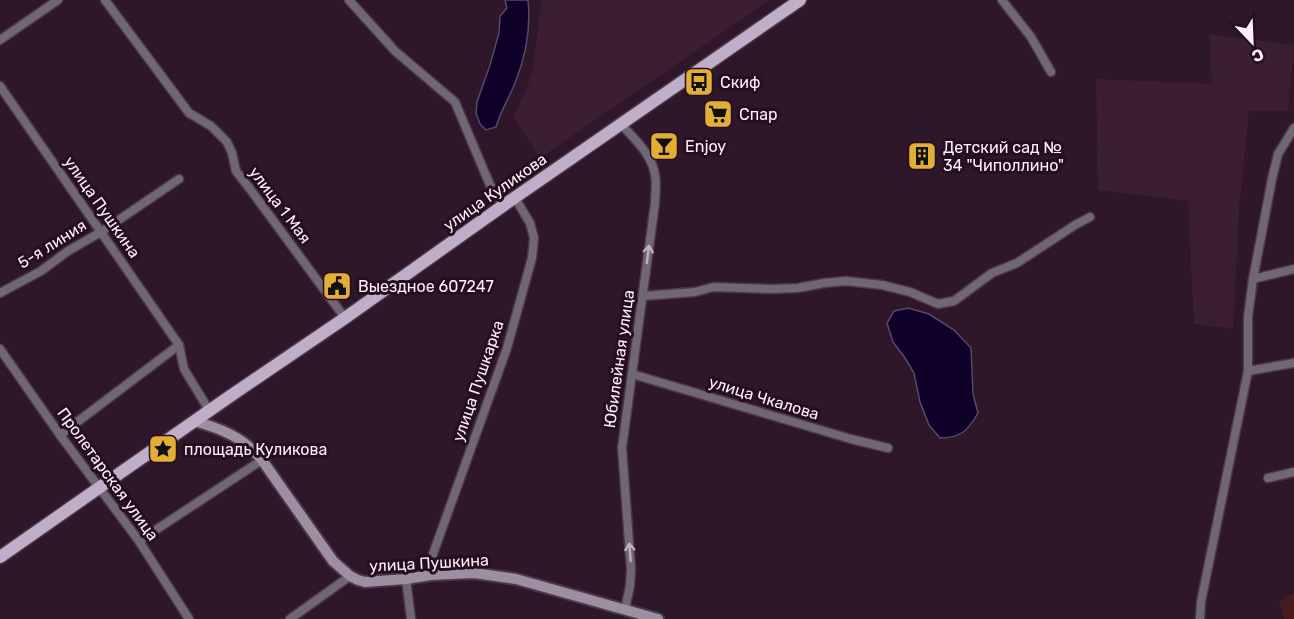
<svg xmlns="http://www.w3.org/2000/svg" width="1294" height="619" font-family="Rubik,sans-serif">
<rect width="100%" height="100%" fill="#2e1729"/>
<g fill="#3b1e34">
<polygon points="542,0 770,0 540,158 514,118 532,74"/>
<polygon points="1209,34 1294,45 1288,111 1249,111 1239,209 1233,329 1194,324 1188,201 1098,190 1096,79 1212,84"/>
</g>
<polygon fill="#461b1d" points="1294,593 1294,619 1284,619 1279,601"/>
<g fill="#0e0029" stroke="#564867" stroke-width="1.5">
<path d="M505,0H528C531,28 525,58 515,83C509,98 500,112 496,127L486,130L480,124L476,113L477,102L490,65L499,33L500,16L507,8Z"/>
<path d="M908,308L929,314L954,330L971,348L973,394L978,413C968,431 960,438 940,438L929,425L920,402L914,373L905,358L893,342L887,323L894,311Z"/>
</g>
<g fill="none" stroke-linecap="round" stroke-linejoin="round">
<g stroke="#4b3546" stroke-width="11">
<g id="street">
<polyline points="105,0 189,113 211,126 227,142 232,153 236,171 250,189 345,318"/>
<polyline points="349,0 395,51 455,102 490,185 504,205"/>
<polyline points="1002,0 1031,37 1051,72"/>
<polyline points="0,40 58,0"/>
<polyline points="0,86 179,345 184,369 209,410"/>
<path d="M621,124C634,139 652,154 655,175C657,184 655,194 655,203L622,448L631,569L630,586L625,609"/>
<polyline points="1253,279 1294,269"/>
<polyline points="0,293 41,271 68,251 101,232 179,179"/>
<polyline points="643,296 695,292 713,287 772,289 798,288 824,283 846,281 882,285 910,292 938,304 954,301 992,273 1017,263 1075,225 1090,217"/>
<polyline points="0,349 60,435 139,541 189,619"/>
<polyline points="1248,371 1294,363"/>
<polyline points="632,374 851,439 888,448"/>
<polyline points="60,435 179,345"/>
<polyline points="1268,478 1294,472"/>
<polyline points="139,541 262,460"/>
<polyline points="431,575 433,554 507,348 532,258 534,238 530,223 515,198"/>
<polyline points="406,579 411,619"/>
<polyline points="290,619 350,576"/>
<polyline points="1200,619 1201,602 1248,371 1248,317 1253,279 1272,179 1278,154 1294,128"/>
</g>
</g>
<g stroke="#4b3546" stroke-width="14">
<path id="secondary" d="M194,421C222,429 243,437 262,460L333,561L350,576L358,580L365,582L406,579L431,575L474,573L516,579L658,619"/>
</g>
<g stroke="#4b3546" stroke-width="15">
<polyline id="primary" points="0,557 226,399 345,318 504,205 800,0"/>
</g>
<use href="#street" stroke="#6f6773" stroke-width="8"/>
<use href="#secondary" stroke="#9c8fa2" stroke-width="10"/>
<use href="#primary" stroke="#bfaec7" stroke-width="12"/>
</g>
<defs><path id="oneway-shaft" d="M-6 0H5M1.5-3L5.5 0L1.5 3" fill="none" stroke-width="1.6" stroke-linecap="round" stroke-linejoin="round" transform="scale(1.5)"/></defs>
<g stroke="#bdb2bd">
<use href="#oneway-shaft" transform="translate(648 254) rotate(-83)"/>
<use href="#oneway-shaft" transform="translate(630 552) rotate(-94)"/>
</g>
<defs>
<g id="bus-square" transform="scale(1.5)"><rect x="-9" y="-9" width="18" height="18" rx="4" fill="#e3ae35" stroke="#240e1f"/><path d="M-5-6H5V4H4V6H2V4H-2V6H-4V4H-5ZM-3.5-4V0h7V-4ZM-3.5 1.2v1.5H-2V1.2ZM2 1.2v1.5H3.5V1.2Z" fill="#111"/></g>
<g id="supermarket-square" transform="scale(1.5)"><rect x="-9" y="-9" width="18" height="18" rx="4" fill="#e3ae35" stroke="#240e1f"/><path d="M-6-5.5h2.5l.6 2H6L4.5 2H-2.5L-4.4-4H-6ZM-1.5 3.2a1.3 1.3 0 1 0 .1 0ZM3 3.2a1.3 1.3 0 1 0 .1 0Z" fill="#111"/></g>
<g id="bar-square" transform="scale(1.5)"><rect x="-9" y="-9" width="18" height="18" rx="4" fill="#e3ae35" stroke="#240e1f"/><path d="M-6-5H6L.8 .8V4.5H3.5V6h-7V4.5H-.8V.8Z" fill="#111"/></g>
<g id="building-square" transform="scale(1.5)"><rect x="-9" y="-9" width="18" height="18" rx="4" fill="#e3ae35" stroke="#240e1f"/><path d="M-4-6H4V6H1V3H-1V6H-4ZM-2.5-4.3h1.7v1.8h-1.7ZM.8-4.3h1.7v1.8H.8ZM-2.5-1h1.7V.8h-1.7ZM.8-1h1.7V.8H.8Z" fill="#111"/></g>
<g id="civic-square" transform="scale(1.5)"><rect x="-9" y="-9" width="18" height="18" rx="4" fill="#e3ae35" stroke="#240e1f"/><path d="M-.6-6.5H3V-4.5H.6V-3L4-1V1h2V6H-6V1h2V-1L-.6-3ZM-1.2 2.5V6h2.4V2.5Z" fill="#111"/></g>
<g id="sight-square" transform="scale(1.5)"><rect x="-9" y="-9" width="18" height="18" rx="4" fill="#e3ae35" stroke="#240e1f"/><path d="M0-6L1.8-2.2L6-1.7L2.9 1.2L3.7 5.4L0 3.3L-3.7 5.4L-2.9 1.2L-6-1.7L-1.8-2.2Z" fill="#111"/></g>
</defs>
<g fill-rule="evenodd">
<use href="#bus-square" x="699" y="82"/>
<use href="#supermarket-square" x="718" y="114"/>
<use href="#bar-square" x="664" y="146"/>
<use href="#building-square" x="922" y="156"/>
<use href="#civic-square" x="337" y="286"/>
<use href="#sight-square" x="163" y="449"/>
</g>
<g text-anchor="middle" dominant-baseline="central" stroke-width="6" stroke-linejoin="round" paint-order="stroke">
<g font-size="16" fill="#fdf0f9" stroke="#240e1f" text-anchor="start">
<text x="720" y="82">Скиф</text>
<text x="739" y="114">Спар</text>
<text x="685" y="146">Enjoy</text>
<text x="943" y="147">Детский сад №<tspan x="943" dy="18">34 "Чиполлино"</tspan></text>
<text x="358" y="286">Выездное 607247</text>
<text x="184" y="449">площадь Куликова</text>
</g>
<g font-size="16" fill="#fdf0f9" stroke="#240e1f">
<text transform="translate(495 192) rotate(-35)">улица Куликова</text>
<text transform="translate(280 205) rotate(53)">улица 1 Мая</text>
<text transform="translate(102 207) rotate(55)">улица Пушкина</text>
<text transform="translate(52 244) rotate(-32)">5-я линия</text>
<text transform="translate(619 359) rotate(-82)">Юбилейная улица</text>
<text transform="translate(478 381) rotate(-71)">улица Пушкарка</text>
<text transform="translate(764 398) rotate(17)">улица Чкалова</text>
<text transform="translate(108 474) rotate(54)">Пролетарская улица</text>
<text transform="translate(429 563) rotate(-3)">улица Пушкина</text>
</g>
</g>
<g transform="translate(1252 42) rotate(157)" stroke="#240e1f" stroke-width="4.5" paint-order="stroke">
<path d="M0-4.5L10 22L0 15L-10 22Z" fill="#fdf0f9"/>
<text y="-9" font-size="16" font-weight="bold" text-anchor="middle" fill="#fdf0f9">С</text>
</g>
</svg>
